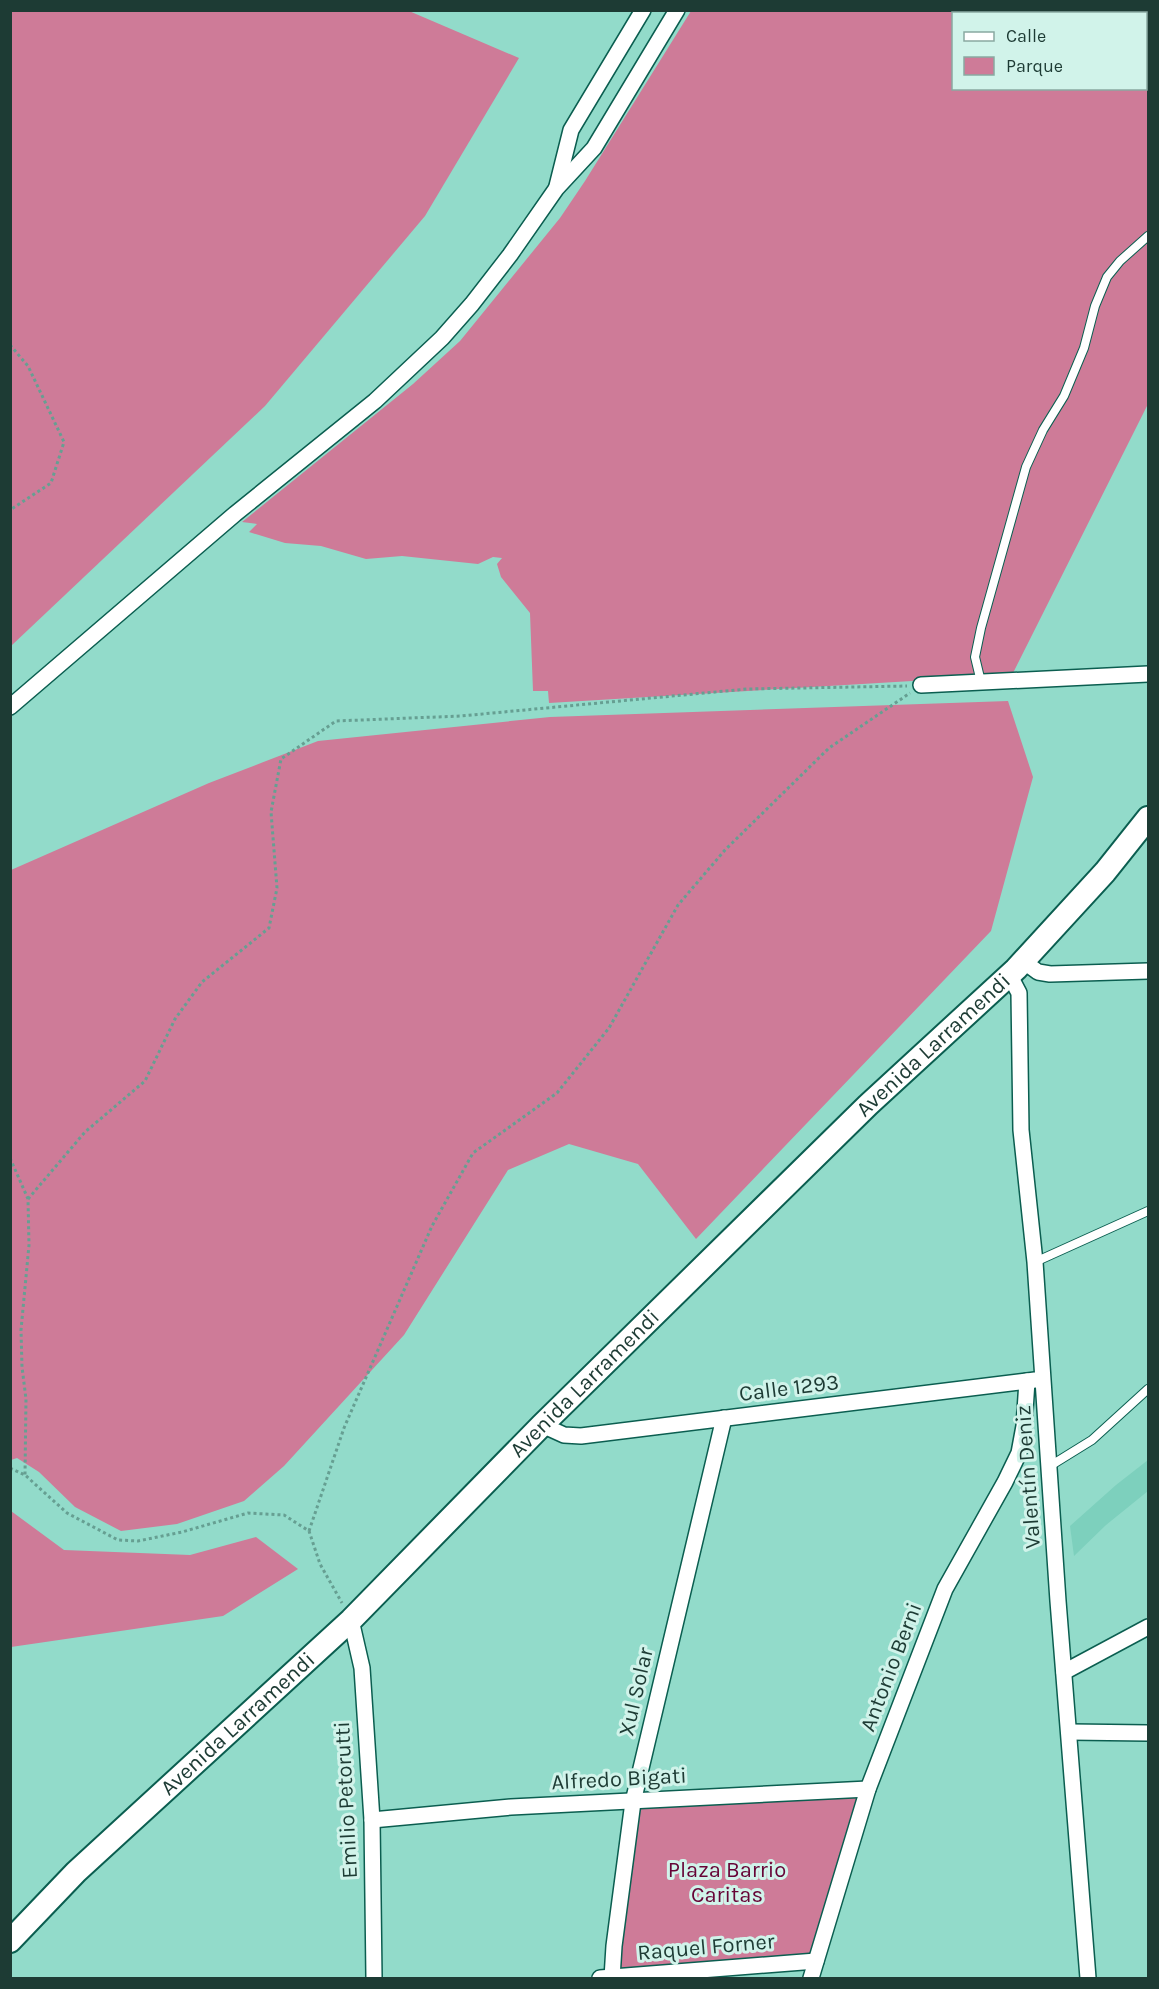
<svg xmlns="http://www.w3.org/2000/svg" width="1159" height="1989" font-family="Karla,sans-serif">
<rect width="100%" height="100%" fill="#92dbca"/>
<polygon fill="#7dd0bd" points="1148,1460 1148,1491 1106,1525 1074,1556 1070,1526 1116,1485"/>
<g fill="#ce7b98" fill-rule="evenodd">
<polygon points="11,10 409,11 519,58 425,216 265,406 11,646"/>
<path d="M691,11H1148V404L1012,675L549,703L548,691H533L530,613L501,577L497,564L502,558L493,557L478,564L402,556L366,559L321,546L285,543L249,532L257,524L242,522L413,384L460,341L560,218L585,181ZM954,14H1146V88H954Z"/>
<polygon points="1008,701 1033,777 991,931 696,1239 638,1164 569,1144 508,1170 404,1335 284,1466 244,1501 177,1524 121,1531 75,1507 39,1472 17,1458 11,1460 11,870 209,783 318,741 550,717"/>
<polygon points="11,1511 64,1550 190,1555 256,1537 298,1569 223,1616 11,1647"/>
<polygon points="868,1789 816,1961 612,1978 633,1802"/>
</g>
<g fill="none" stroke-linecap="round" stroke-linejoin="round">
<g stroke="#0b5e50" stroke-width="10">
<g id="lane">
<polyline points="981,682 975,657 981,628 1026,467 1043,430 1064,396 1084,348 1095,306 1107,277 1120,261 1148,236"/>
<polyline points="1035,1262 1148,1211"/>
<polyline points="1050,1466 1092,1440 1148,1389"/>
</g>
</g>
<g stroke="#0b5e50" stroke-width="18">
<g id="street">
<polyline points="557,186 571,130 643,10"/>
<polyline points="921,685 1148,674"/>
<polyline points="10,707 235,514 375,401 442,338 472,304 510,255 556,189 594,148 677,10"/>
<polyline points="1023,961 1038,972 1050,974 1148,971"/>
<polyline points="1009,974 1019,993 1021,1130 1035,1262 1058,1601 1088,1978"/>
<polyline points="542,1425 564,1435 581,1436 1035,1380"/>
<polyline points="351,1620 362,1668 372,1820 374,1978"/>
<polyline points="1064,1672 1148,1627"/>
<polyline points="1070,1732 1148,1733"/>
<polyline points="372,1820 511,1807 868,1789"/>
<polyline points="600,1978 816,1961"/>
<polyline points="612,1978 614,1946 633,1802 724,1418"/>
<polyline points="811,1978 868,1789 945,1589 1005,1482 1019,1453 1024,1426 1027,1381"/>
</g>
</g>
<g stroke="#0b5e50" stroke-width="26">
<g id="secondary">
<path id="s1" d="M10,1941L76,1872L351,1620L542,1425L868,1105L1016,969L1105,872L1148,818"/>
</g>
</g>
<g stroke="#669f92" stroke-width="3" stroke-dasharray="3 3" stroke-linecap="butt">
<polyline points="10,345 28,366 64,442 51,483 10,510"/>
<polyline points="10,1158 28,1199 29,1245 21,1330 22,1367 26,1399 25,1475"/>
<polyline points="28,1199 85,1132 145,1081 175,1019 202,982 269,928 277,888 271,812 281,759 336,721 461,716 747,689 907,686"/>
<polyline points="10,1468 25,1475 67,1513 118,1540 138,1541 182,1532 248,1513 284,1515 309,1531 320,1564 342,1603"/>
<polyline points="309,1531 344,1428 432,1226 473,1153 557,1093 609,1028 678,905 725,850 829,748 910,693"/>
</g>
<use href="#lane" stroke="#fff" stroke-width="8"/>
<use href="#street" stroke="#fff" stroke-width="15"/>
<use href="#secondary" stroke="#fff" stroke-width="22"/>
</g>
<g text-anchor="middle" dominant-baseline="central" stroke-width="6" stroke-linejoin="round" paint-order="stroke">
<g font-size="22" fill="#1d3b34" stroke="#d1f3ea">
<text stroke="none"><textPath href="#s1" startOffset="1287">Avenida Larramendi</textPath></text>
<text stroke="none"><textPath href="#s1" startOffset="801">Avenida Larramendi</textPath></text>
<text transform="translate(789 1388) rotate(-7)">Calle 1293</text>
<text transform="translate(1028 1477) rotate(-94)">Valentín Deniz</text>
<text transform="translate(891 1667) rotate(-69)">Antonio Berni</text>
<text transform="translate(636 1692) rotate(-77)">Xul Solar</text>
<text stroke="none"><textPath href="#s1" startOffset="315">Avenida Larramendi</textPath></text>
<text transform="translate(619 1779) rotate(-3)">Alfredo Bigati</text>
<text transform="translate(346 1800) rotate(-93)">Emilio Petorutti</text>
<text transform="translate(706 1947) rotate(-5)">Raquel Forner</text>
</g>
<g font-size="22" fill="#660436" stroke="#d1f3ea">
<text x="727" y="1870">Plaza Barrio<tspan x="727" dy="25">Caritas</tspan></text>
</g>
</g>
<rect width="1159" height="1989" fill="none" stroke="#1d3b34" stroke-width="24"/>
<rect x="952" y="12" width="195" height="78" fill="#d1f3ea" stroke="#89a9a1" stroke-width="1.5"/>
<rect x="964" y="32" width="30" height="9" fill="#ffffff" stroke="#89a9a1" stroke-width="1.5"/>
<text x="1006" y="42" font-size="18" fill="#1d3b34">Calle</text>
<rect x="964" y="57" width="30" height="18" fill="#ce7b98" stroke="#89a9a1" stroke-width="1.5"/>
<text x="1006" y="72" font-size="18" fill="#1d3b34">Parque</text>
</svg>
